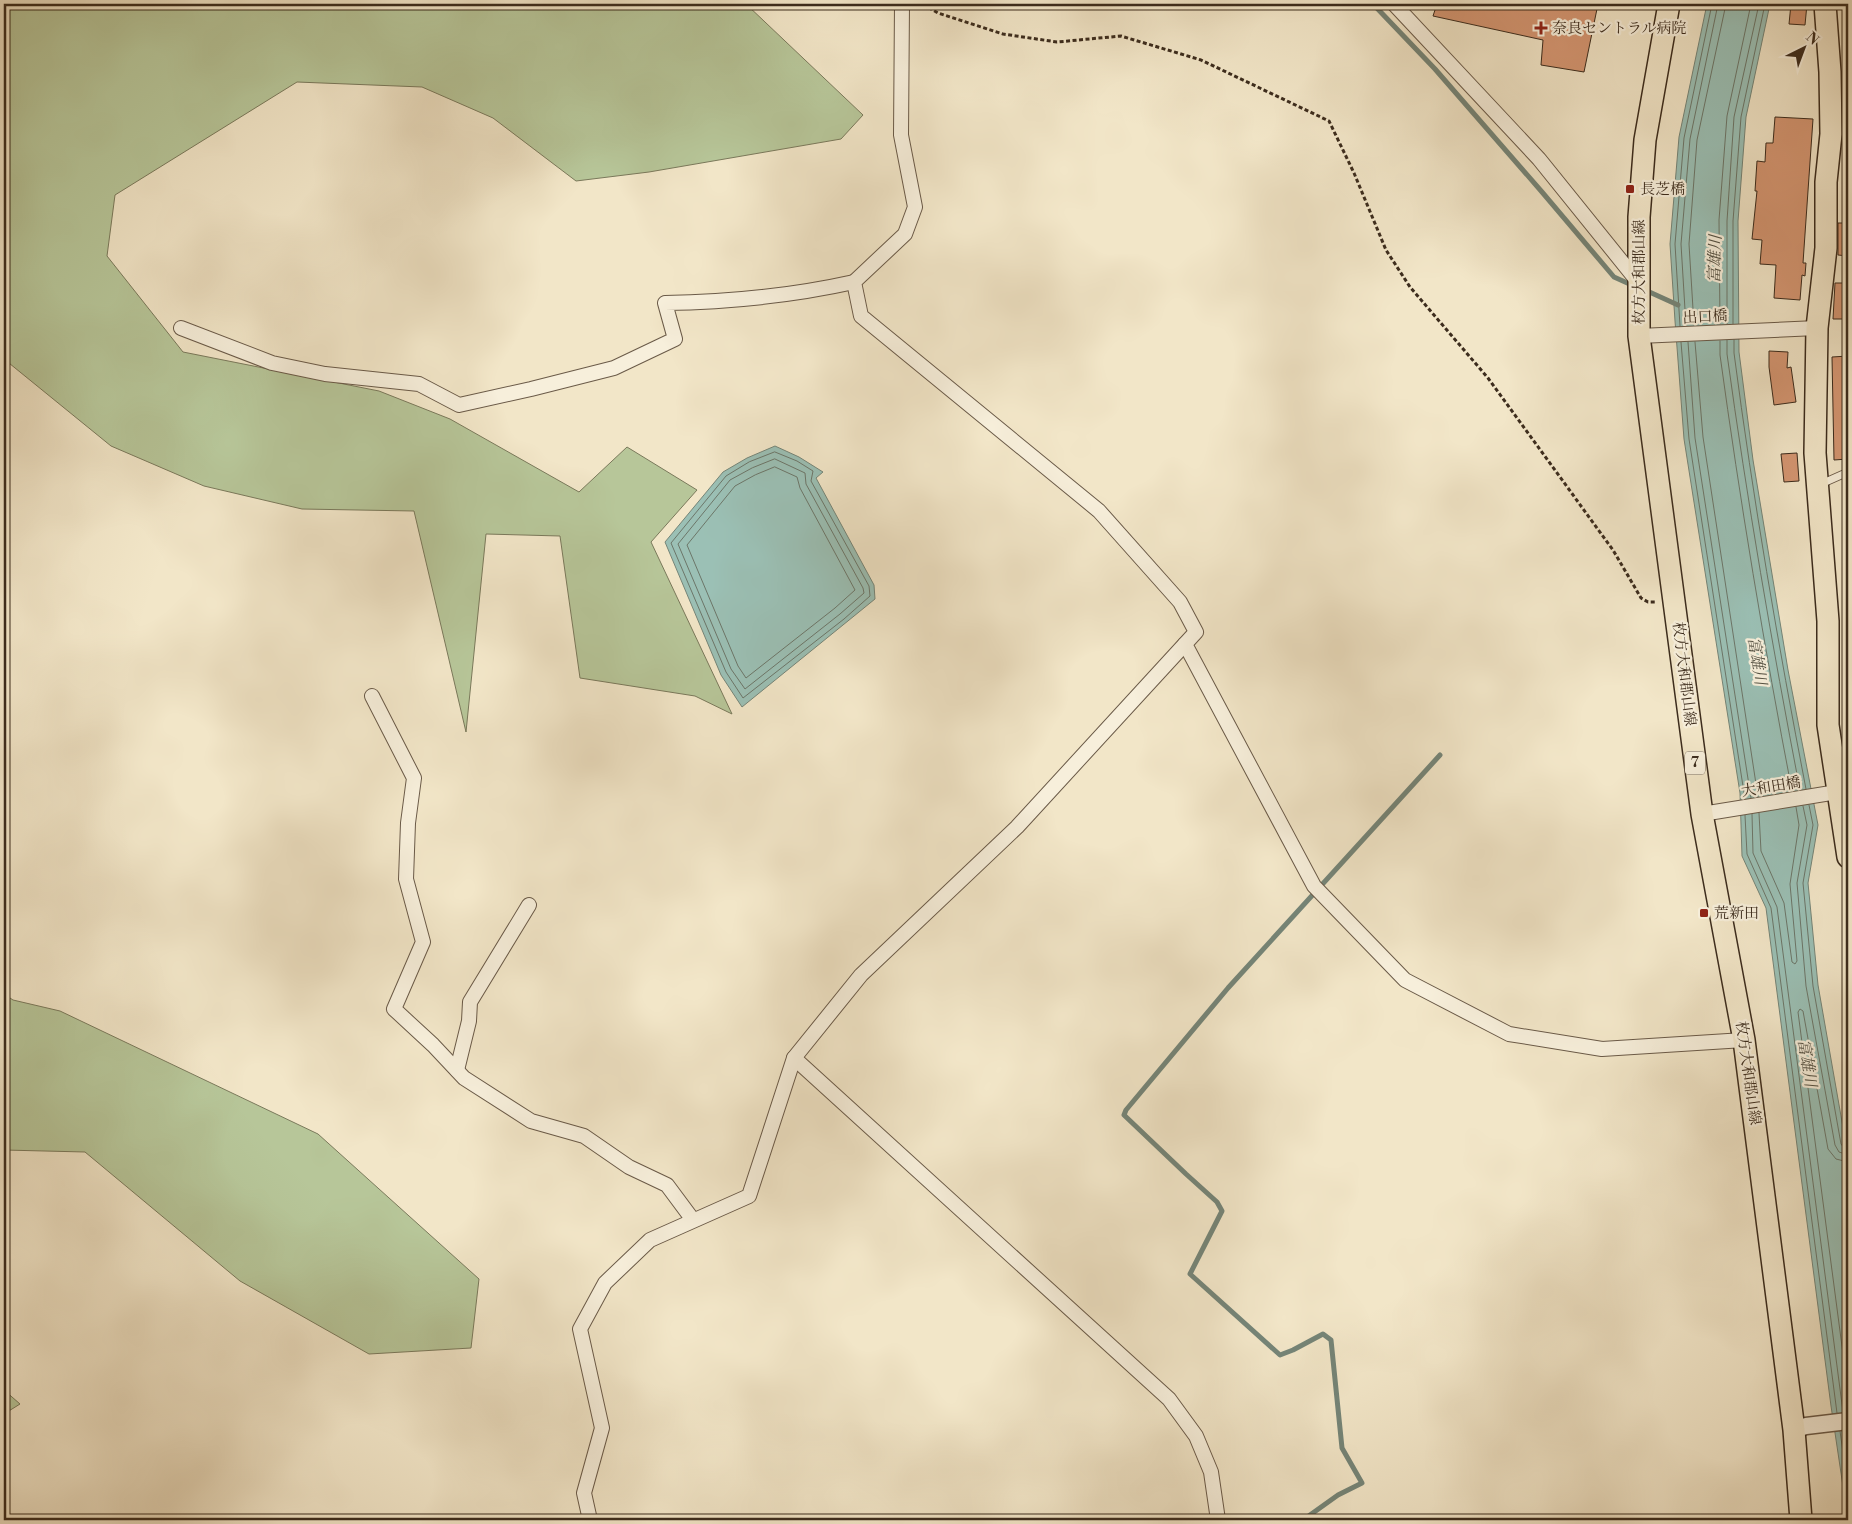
<svg xmlns="http://www.w3.org/2000/svg" width="1852" height="1524" font-family="'Libre Bodoni','Noto Serif JP',serif">
<rect width="100%" height="100%" fill="#f2e6c8"/>
<filter id="stains"><feTurbulence type="fractalNoise" baseFrequency=".004" numOctaves="4"/><feColorMatrix values="0 0 0 0 .2 0 0 0 0 .09 0 0 0 0 .02 0 0 0 .5 -.17"/></filter>
<radialGradient id="worn" r=".72"><stop offset=".6" stop-color="#630" stop-opacity="0"/><stop offset="1" stop-color="#630" stop-opacity=".3"/></radialGradient>
<g fill="#b7c699" stroke="#7a795b">
<polygon points="4,4 746,4 863,115 841,139 649,172 576,181 493,118 422,87 297,82 115,195 107,256 183,352 379,391 450,419 579,492 627,447 697,490 651,542 732,714 695,696 580,678 560,536 486,534 466,732 414,511 302,509 204,486 111,446 4,359"/>
<polygon points="4,994 13,1000 60,1011 318,1134 479,1279 471,1348 369,1354 240,1281 85,1152 4,1150"/>
<polygon points="4,1390 20,1404 4,1414"/>
</g>
<g fill="#9bc0b5" stroke="#758578">
<polygon points="1707,4 1770,4 1746,117 1738,221 1739,352 1753,460 1788,670 1818,825 1808,883 1818,985 1848,1156 1848,1520 1831,1406 1766,908 1742,856 1740,793 1684,439 1675,321 1670,244 1679,137"/>
<polygon points="775,446 799,457 823,472 816,478 874,585 875,599 742,707 721,675 665,542 723,472 747,458"/>
</g>
<g fill="none" stroke-linecap="round" stroke-linejoin="round">
<g stroke="#6c7669" stroke-width="1">
<polyline points="1720,324 1719,220 1727,116 1751,4"/>
<polyline points="1727,324 1727,221 1734,117 1759,4"/>
<polyline points="1733,324 1733,221 1741,117 1765,4"/>
<polyline points="1694,325 1689,244 1697,140 1726,4"/>
<polyline points="1680,326 1675,244 1684,138 1712,4"/>
<polyline points="1686,326 1681,244 1690,139 1718,4"/>
<path d="M1727,340V354C1747,500 1772,645 1800,790"/>
<path d="M1734,340V353C1753,499 1778,644 1806,789"/>
<path d="M1720,341V355C1740,501 1764,646 1792,791"/>
<polyline points="1681,342 1689,439 1745,799"/>
<polyline points="1688,342 1695,438 1751,798"/>
<polyline points="1695,342 1703,437 1758,797"/>
<polygon points="775,452 797,461 813,471 811,481 869,586 870,596 844,619 743,698 726,672 671,543 726,476 749,462"/>
<polygon points="775,459 805,473 806,484 863,588 864,593 840,614 745,689 731,669 678,544 730,480 752,468"/>
<polygon points="775,467 797,477 800,488 855,590 835,608 746,678 738,666 687,545 735,486 755,475"/>
<polyline points="1809,805 1813,825 1803,883 1813,986 1841,1144 1844,1148 1848,1148"/>
<polyline points="1803,806 1807,825 1797,883 1806,986 1835,1145 1839,1152 1848,1155"/>
<polyline points="1759,813 1761,851 1784,903 1792,962 1795,964 1797,961 1790,884 1799,825 1796,807"/>
<polyline points="1752,814 1753,853 1777,907 1843,1412"/>
<polyline points="1745,815 1747,854 1771,908 1837,1413"/>
<polyline points="1848,1162 1836,1159 1828,1149 1803,1011 1800,1009 1798,1012 1848,1392"/>
<polyline points="1840,1431 1848,1488"/>
</g>
<g stroke="#758578" stroke-width="5">
<polyline points="1373,4 1435,69 1542,192 1614,277 1634,286"/>
<polyline points="1848,279 1848,280"/>
<polyline points="1645,290 1678,305"/>
<polyline points="1303,1520 1338,1495 1362,1483 1342,1448 1331,1340 1323,1334 1293,1350 1280,1355 1190,1274 1222,1211 1217,1202 1186,1174 1124,1115 1126,1110 1228,988 1440,755"/>
</g>
</g>
<g fill="#d49672" stroke="#3c2c1d">
<polygon points="1437,4 1598,4 1584,72 1541,65 1543,40 1433,16"/>
<polygon points="1791,4 1807,4 1805,25 1789,24"/>
<polygon points="1775,117 1813,119 1803,263 1806,263 1805,276 1802,275 1800,300 1774,298 1776,265 1760,264 1762,240 1752,239 1757,191 1755,191 1757,161 1765,162 1766,143 1773,143"/>
<polygon points="1838,223 1848,223 1848,256 1838,255"/>
<polygon points="1835,283 1847,283 1847,319 1833,319"/>
<polygon points="1769,351 1788,352 1787,368 1791,367 1796,402 1774,405 1769,367"/>
<polygon points="1848,356 1848,459 1834,460 1832,357"/>
<polygon points="1797,453 1799,481 1784,482 1781,454"/>
</g>
<g fill="none" stroke-linecap="round" stroke-linejoin="round">
<g stroke="#6a5a48" stroke-width="9">
<polyline id="service" points="1821,484 1848,472"/>
</g>
<g stroke="#6a5a48" stroke-width="16">
<g id="minor">
<polyline points="902,4 901,135 915,207 905,234 854,282 861,316 1099,511 1180,602 1196,632 1185,644 1314,886 1405,980 1509,1034 1602,1049 1744,1040"/>
<polyline points="1394,4 1539,159 1639,283"/>
<path d="M181,328L272,363L325,374L419,384L459,405L531,389L614,368L675,339L665,303C729,302 791,296 854,282"/>
<polyline points="1639,336 1817,328"/>
<polyline points="372,696 414,778 408,823 406,879 423,942 394,1009 433,1045 464,1078 531,1121 584,1136 629,1167 667,1185 693,1220"/>
<polyline points="1702,814 1837,792"/>
<polyline points="794,1058 1169,1399 1196,1436 1211,1472 1218,1520"/>
<polyline points="457,1070 469,1021 470,1002 529,905"/>
<polyline points="590,1520 584,1493 602,1428 580,1329 605,1283 650,1240 749,1196 794,1058 861,975 1017,827 1185,644"/>
</g>
</g>
<g stroke="#6a5a48" stroke-width="19">
<polyline id="tertiary" points="1794,1430 1806,1426 1848,1421"/>
</g>
<g stroke="#3c2c1d" stroke-width="24">
<g id="primary">
<polyline points="1669,4 1645,140 1639,217 1639,336 1702,814 1744,1040 1794,1430 1801,1520"/>
<polyline points="1825,4 1830,72 1831,134 1826,182 1826,248 1817,328 1815,453 1828,621 1828,725 1848,857"/>
</g>
</g>
<polyline stroke="#3c2c1d" stroke-width="3" stroke-dasharray="4 2.5" stroke-linecap="butt" points="923,4 938,13 1003,34 1057,42 1121,36 1201,60 1329,121 1354,173 1386,250 1410,287 1488,378 1613,550 1641,598 1648,602 1656,602"/>
<use href="#service" stroke="#f7efdb" stroke-width="7"/>
<use href="#minor" stroke="#f7efdb" stroke-width="14"/>
<use href="#tertiary" stroke="#f7efdb" stroke-width="16"/>
<use href="#primary" stroke="#f2e6c8" stroke-width="21"/>
</g>
<g fill="#8f2418" stroke="#f7efdb" stroke-width="2">
<path d="M1538.5 20.5h5v5h5v5h-5v5h-5v-5h-5v-5h5z"/>
<rect x="1625" y="184" width="10" height="10" rx="2.5"/>
<rect x="1699" y="908" width="10" height="10" rx="2.5"/>
</g>
<g text-anchor="middle" dominant-baseline="central" stroke-width="4.5" stroke-linejoin="round" paint-order="stroke">
<rect fill="#f7efdb" stroke="#746656" stroke-width="1" x="1685" y="751.5" width="20" height="23" rx="4"/>
<g font-size="14" font-weight="bold" fill="#3c2c1d">
<text x="1695" y="763">7</text>
</g>
<g font-size="15" fill="#3c2c1d" stroke="#f7efdb" text-anchor="start">
<text x="1552" y="28">奈良セントラル病院</text>
<text x="1640" y="189">長芝橋</text>
<text x="1714" y="913">荒新田</text>
</g>
<g font-size="15" fill="#3c2c1d" stroke="#f7efdb">
<text transform="translate(1639 272) rotate(-90)">枚方大和郡山線</text>
<text transform="translate(1705 317) rotate(-3)">出口橋</text>
<text transform="translate(1684 674) rotate(83)">枚方大和郡山線</text>
<text transform="translate(1771 787) rotate(-9)">大和田橋</text>
<text transform="translate(1748 1073) rotate(82)">枚方大和郡山線</text>
</g>
<g font-size="16" font-style="italic" fill="#545143" stroke="#f7efdb">
<text transform="translate(1715 259) rotate(-88)">富雄川</text>
<text transform="translate(1757 661) rotate(81)">富雄川</text>
<text transform="translate(1807 1063) rotate(81)">富雄川</text>
</g>
</g>
<rect width="1852" height="1524" fill="none" stroke="#f2e6c8" stroke-width="20"/>
<rect x="5" y="5" width="1842" height="1514" fill="none" stroke="#3c2c1d" stroke-width="2.5"/>
<rect x="10" y="10" width="1832" height="1504" fill="none" stroke="#3c2c1d"/>
<g transform="translate(1804 48) rotate(42)" stroke="#f7efdb" stroke-width="4" paint-order="stroke">
<path d="M0-4L9 19L0 12L-9 19Z" fill="#3c2c1d"/>
<text y="-8" font-size="14" font-weight="bold" text-anchor="middle" fill="#3c2c1d">N</text>
</g>
<rect width="100%" height="100%" filter="url(#stains)"/>
<rect width="100%" height="100%" fill="url(#worn)"/>
</svg>
